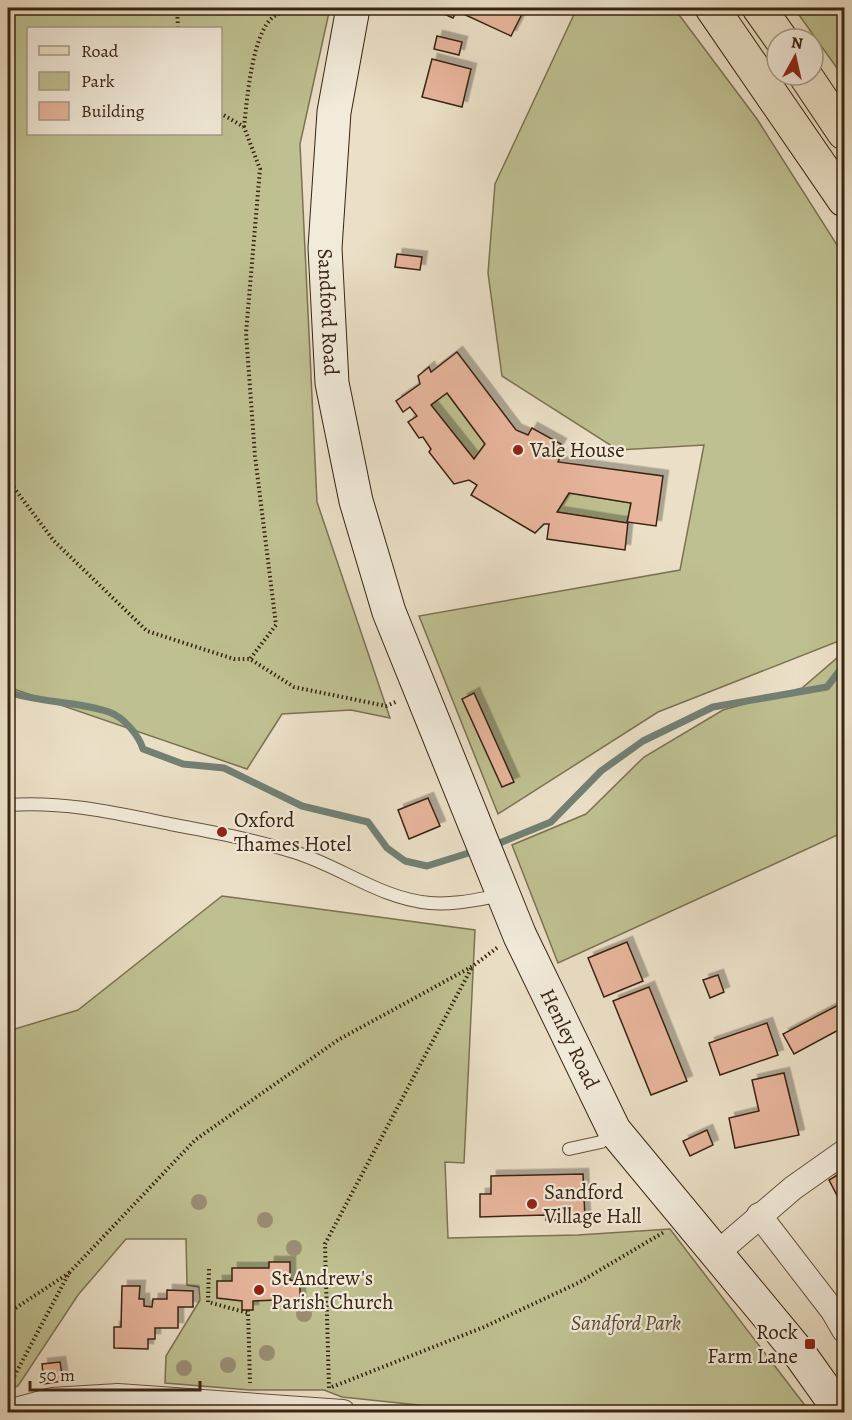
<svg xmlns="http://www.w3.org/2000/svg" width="852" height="1420" font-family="Alegreya,serif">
<defs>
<filter id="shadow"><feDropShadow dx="5.5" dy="-5.5" stdDeviation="0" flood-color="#0004"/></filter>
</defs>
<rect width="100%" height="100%" fill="#ebe0c7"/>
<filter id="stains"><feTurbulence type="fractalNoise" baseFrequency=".00333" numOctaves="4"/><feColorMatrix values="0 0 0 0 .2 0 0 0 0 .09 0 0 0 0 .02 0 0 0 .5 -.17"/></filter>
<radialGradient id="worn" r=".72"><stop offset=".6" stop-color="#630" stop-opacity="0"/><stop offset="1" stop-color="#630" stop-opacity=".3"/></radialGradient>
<g fill="#bfc091" stroke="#7c7252" stroke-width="1.5" fill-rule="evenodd">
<path d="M8,8H330L300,144L317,502L390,718L351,710L282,714L247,769L8,687ZM28,28H220V134H28Z"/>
<polygon points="577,8 674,8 757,119 844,256 844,639 658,712 498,814 419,616 680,570 704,445 618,450 502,376 488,273 495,184"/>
<polygon points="794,8 844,8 844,78"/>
<polygon points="447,393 485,444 474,459 431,405"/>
<polygon points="569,493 631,503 627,523 557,512"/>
<polygon points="844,652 844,832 558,963 512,845 586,814 644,757 723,710 802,688"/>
<polygon points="222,896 475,930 464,1163 445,1162 448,1238 578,1235 670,1229 810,1412 485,1412 342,1397 324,1390 250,1390 165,1383 166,1356 200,1300 199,1287 187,1285 186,1239 126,1239 78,1295 18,1386 8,1390 8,1031 78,1010"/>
</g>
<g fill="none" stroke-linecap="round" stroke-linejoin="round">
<g stroke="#728074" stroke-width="7">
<path d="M8,692C40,703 77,701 109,712C124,717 139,736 143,749L183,764L224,768L302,806L368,822L387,848L405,861L427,866L475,851"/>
<polyline points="492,846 551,822 601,771 643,741 713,707 827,687 844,665"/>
</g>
</g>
<g fill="#e7b59c" stroke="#392412" stroke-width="1.5" fill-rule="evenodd" filter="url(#shadow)">
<polygon points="431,8 525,8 511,36 457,11 453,18"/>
<polygon points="437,36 462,42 459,55 434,49"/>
<polygon points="432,59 471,69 462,107 422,97"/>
<polygon points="397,254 422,257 420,270 395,267"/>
<path d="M457,352L516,430L528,435L532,428L561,444L556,452L561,455L558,462L663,476L656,526L628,522L625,550L547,539L549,524H544L535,533L471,495L477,485L469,480L454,484L429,452L431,449L423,437L419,438L408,422L417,416L410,407L403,412L396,401L420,384L418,376L429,367L431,372ZM447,393L485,444L474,459L431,405ZM569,493L631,503L627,523L557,512Z"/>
<polygon points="474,693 514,782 502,787 462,699"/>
<polygon points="428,798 440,826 409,839 398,810"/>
<polygon points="627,942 643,981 604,997 588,958"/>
<polygon points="718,975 724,992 710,998 703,980"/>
<polygon points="649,987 687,1081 651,1095 613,1001"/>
<polygon points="844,1002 844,1027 794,1054 783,1034"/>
<polygon points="767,1023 778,1055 720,1075 709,1043"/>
<polygon points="784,1073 799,1135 735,1148 729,1118 759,1111 752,1080"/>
<polygon points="707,1130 713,1145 690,1156 683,1141"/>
<polygon points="844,1171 844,1209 829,1180"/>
<polygon points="583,1174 585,1219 546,1220 546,1215 480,1217 480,1194 491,1194 491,1176"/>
<polygon points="269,1262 290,1262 290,1280 300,1281 300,1299 253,1301 253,1310 242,1310 242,1301 217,1298 217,1281 232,1281 232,1268 269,1268"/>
<polygon points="122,1286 140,1286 139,1299 144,1299 144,1306 152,1307 153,1299 167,1299 167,1290 193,1291 193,1307 178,1307 178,1328 155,1328 155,1339 148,1339 148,1349 114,1348 114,1327 121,1327"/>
<polygon points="60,1362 63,1381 44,1384 42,1364"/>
</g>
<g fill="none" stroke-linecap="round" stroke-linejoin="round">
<g stroke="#66533f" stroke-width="14">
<g id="lane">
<path d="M8,805C62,801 112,812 165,823C208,831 252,839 294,852C340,866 381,899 430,903C455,905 479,899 503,895"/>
<polyline points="569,1149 601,1142 613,1131"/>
</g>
</g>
<g stroke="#66533f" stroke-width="26">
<g id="street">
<polyline points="759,1215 833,1311 844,1330"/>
<polyline points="716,1254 793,1188 844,1152"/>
<polyline points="8,1412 52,1400 118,1396 343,1412"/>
</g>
</g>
<g stroke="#392412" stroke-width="35">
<g id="secondary">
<path id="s1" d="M353,8L334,112L325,248L332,383L356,501L389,612L520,936L614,1130L799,1353L841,1412"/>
</g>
</g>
<g stroke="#392412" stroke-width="35">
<g id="primary">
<polyline points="712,8 844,200"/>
<polyline points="759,8 781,39"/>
<polyline points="805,75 844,133"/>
</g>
</g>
<g stroke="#392412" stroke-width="4" stroke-dasharray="1.5 3" stroke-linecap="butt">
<polyline points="177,8 178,28"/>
<polyline points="250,8 277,14"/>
<polyline points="220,113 244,127 260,169 246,333 255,456 276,625 250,659"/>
<path d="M244,127C247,102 252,22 279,14C292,10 312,12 326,12"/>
<polyline points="8,480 54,541 147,631 234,659 250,659 294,687 386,706 398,701"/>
<polyline points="209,1269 208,1302 248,1313"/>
<polyline points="248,1310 250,1383"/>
<polyline points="8,1313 69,1273"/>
<polyline points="332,1387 484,1327 578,1283 664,1232"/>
<polyline points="8,1388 69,1273 195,1140 338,1040 473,966 498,947"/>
<polyline points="329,1388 325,1244 472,967"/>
</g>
<use href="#lane" stroke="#f2ebdb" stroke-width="12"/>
<use href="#street" stroke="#f2ebdb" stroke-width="24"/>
<use href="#secondary" stroke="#f2ebdb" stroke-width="33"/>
<use href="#primary" stroke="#ebe0c7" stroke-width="33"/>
</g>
<g fill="#9b8e75">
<circle cx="199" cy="1202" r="8"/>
<circle cx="265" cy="1220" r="8"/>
<circle cx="294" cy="1248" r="8"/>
<circle cx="304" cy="1314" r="8"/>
<circle cx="267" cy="1353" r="8"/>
<circle cx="228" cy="1365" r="8"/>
<circle cx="184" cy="1368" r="8"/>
</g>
<g fill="#8f2418" stroke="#f2ebdb" stroke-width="2">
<circle cx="518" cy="450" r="6"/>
<circle cx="222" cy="832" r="6"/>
<circle cx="532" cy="1204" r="6"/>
<circle cx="259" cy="1290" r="6"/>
<rect x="804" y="1338" width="12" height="12" rx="3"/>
</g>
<g text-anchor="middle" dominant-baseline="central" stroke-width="4.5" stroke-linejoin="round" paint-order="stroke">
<g font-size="21" fill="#392412" stroke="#f2ebdb">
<text stroke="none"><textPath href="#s1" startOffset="306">Sandford Road</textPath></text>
<text stroke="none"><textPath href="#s1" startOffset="1077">Henley Road</textPath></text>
</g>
<g font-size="21" fill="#392412" stroke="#f2ebdb" text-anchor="start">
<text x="530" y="450">Vale House</text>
<text x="234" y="820">Oxford<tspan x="234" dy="24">Thames Hotel</tspan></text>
<text x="544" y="1192">Sandford<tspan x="544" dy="24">Village Hall</tspan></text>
<text x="271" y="1278">St Andrew's<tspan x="271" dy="24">Parish Church</tspan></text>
<text x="798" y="1332" text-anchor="end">Rock<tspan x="798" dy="24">Farm Lane</tspan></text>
</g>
<g font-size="21" font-style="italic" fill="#5a4b32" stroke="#f2ebdb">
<text x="626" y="1323">Sandford Park</text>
</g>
</g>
<rect width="852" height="1420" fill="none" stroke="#ebe0c7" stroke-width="30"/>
<rect x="9" y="9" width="834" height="1402" fill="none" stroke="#392412" stroke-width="3"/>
<rect x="15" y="15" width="822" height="1390" fill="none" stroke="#392412" stroke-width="1.5"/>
<rect x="27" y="27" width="195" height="108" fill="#f2ebdb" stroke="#a89b8b" stroke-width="1.5"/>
<rect x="39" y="46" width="30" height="9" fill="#ebe0c7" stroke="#a89b8b" stroke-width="1.5"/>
<text x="81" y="57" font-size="18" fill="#392412">Road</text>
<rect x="39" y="72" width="30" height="18" fill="#bfc091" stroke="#a89b8b" stroke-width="1.5"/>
<text x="81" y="87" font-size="18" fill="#392412">Park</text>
<rect x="39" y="102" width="30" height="18" fill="#e7b59c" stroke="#a89b8b" stroke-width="1.5"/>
<text x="81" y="117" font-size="18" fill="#392412">Building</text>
<g transform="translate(795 57) rotate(8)"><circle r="28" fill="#f2ebdb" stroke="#a89b8b" stroke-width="1.5"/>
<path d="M0-4.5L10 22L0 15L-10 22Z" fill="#8f2418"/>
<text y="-9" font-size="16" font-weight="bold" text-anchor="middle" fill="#392412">N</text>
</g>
<path d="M30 1381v9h170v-9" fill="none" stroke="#392412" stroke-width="3"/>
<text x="39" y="1381" font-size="18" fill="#392412" stroke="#f2ebdb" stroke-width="4.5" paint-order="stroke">50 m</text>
<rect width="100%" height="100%" filter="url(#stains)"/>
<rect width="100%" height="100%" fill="url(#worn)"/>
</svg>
